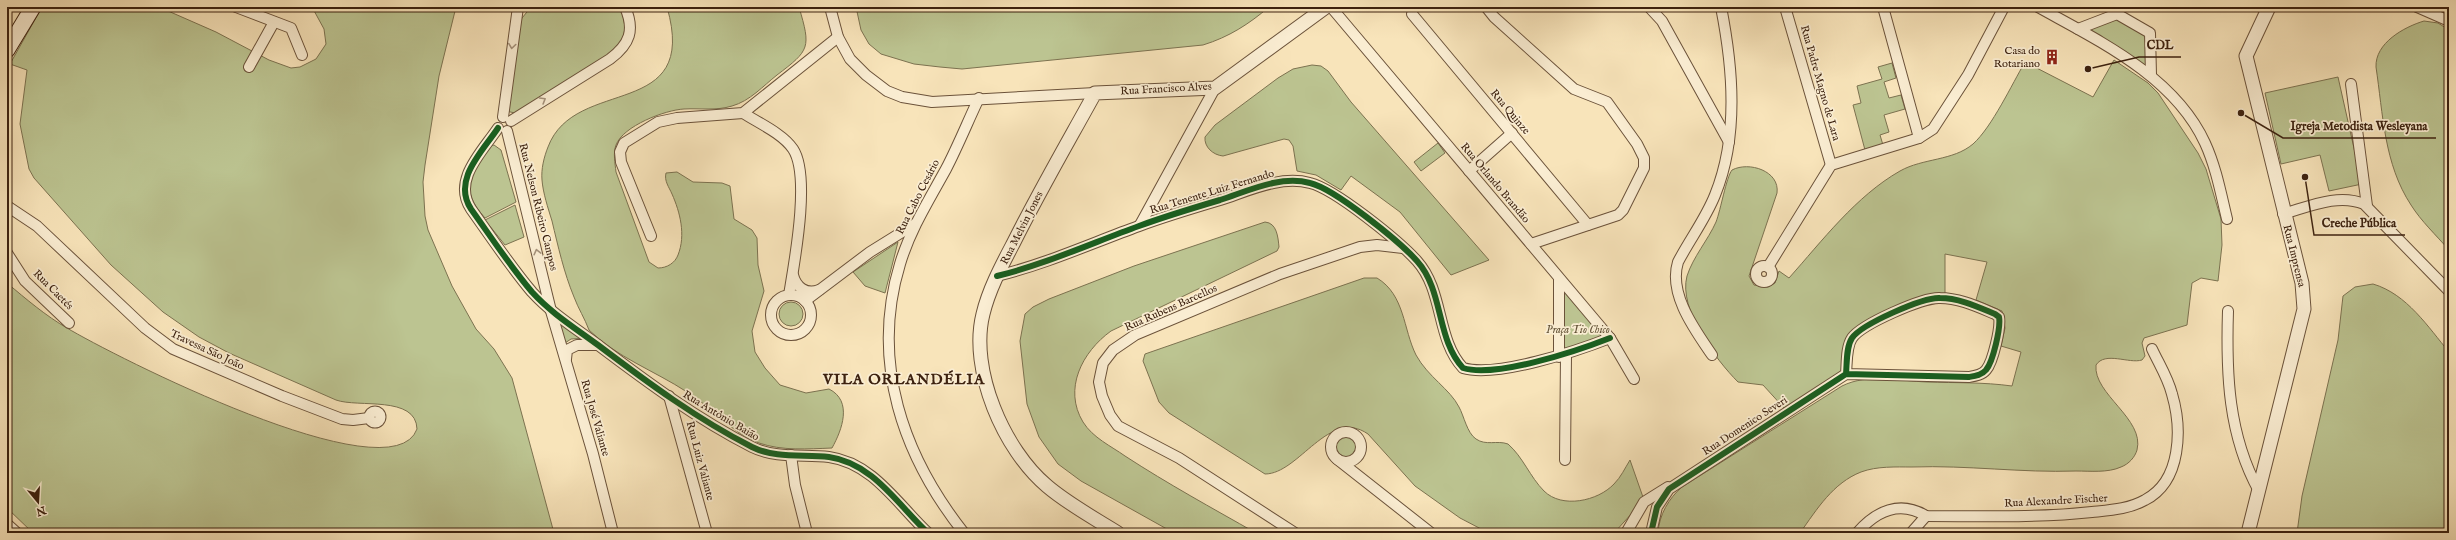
<svg xmlns="http://www.w3.org/2000/svg" width="2456" height="540" font-family="'IM FELL English',serif">
<rect width="100%" height="100%" fill="#f8e4ba"/>
<filter id="stains"><feTurbulence type="fractalNoise" baseFrequency=".005" numOctaves="4"/><feColorMatrix values="0 0 0 0 .2 0 0 0 0 .09 0 0 0 0 .02 0 0 0 .5 -.17"/></filter>
<radialGradient id="worn" r=".72"><stop offset=".6" stop-color="#630" stop-opacity="0"/><stop offset="1" stop-color="#630" stop-opacity=".3"/></radialGradient>
<g fill="#bcc491" stroke="#7c7250">
<path d="M42,7H159L216,32L269,60L291,68L300,67L316,59L326,44L324,29L312,7H456L439,76L425,165L423,182L425,216L428,230L452,286L476,329L494,349L512,378L554,533H33L7,508V283C26,299 46,316 67,328C110,354 392,498 417,429C416,395 358,408 336,400L229,353L199,337L163,312L111,265L34,178L29,169L20,124L27,70L10,64Z"/>
<path d="M531,7H621C623,17 627,27 623,37C614,60 539,98 515,113L506,111L518,23Z"/>
<path d="M667,7H799C811,48 810,50 777,75C763,86 750,101 732,106C716,111 700,108 684,109C665,110 623,126 616,145C613,153 615,163 616,172L649,262L658,268C667,268 675,263 678,255C686,235 680,212 672,194C669,187 664,181 666,173L677,172L693,182L722,183L730,186L734,219L752,230L757,238L758,265L764,291L752,331L755,352L765,368L780,385L806,393L829,389C853,401 842,430 832,448C808,449 782,451 759,443C731,433 712,407 687,392C655,371 616,357 589,330C585,319 578,308 574,297C564,273 558,246 552,221C548,208 543,193 542,180C541,169 544,157 548,147C575,75 700,122 667,7Z"/>
<path d="M856,7H1269C1249,24 1229,37 1203,45L962,69L940,67L914,64L881,54L869,44L861,30Z"/>
<polygon points="2118,16 2148,34 2150,72 2081,29"/>
<path d="M2424,21L2438,23L2449,30L2447,54L2449,57V250C2436,235 2421,221 2411,205C2384,164 2383,114 2376,67C2375,43 2404,27 2424,21Z"/>
<path d="M2114,60L2148,83L2158,93L2198,153L2206,169L2221,219L2222,245L2218,281L2201,278L2192,283L2187,325L2144,338L2142,343L2145,356L2142,360C2129,364 2105,351 2096,365C2093,394 2145,419 2137,450C2135,457 2129,464 2121,467C2108,473 2090,471 2076,471C2022,473 1967,465 1912,467C1896,467 1877,466 1861,472C1833,483 1817,509 1800,533H1658C1659,515 1669,498 1682,487L1842,386C1868,373 1900,381 1927,382C1956,383 1983,382 2012,386L2021,352L2001,346L2005,328L2002,311L1976,300L1987,262L1945,254V295L1860,328L1844,371L1784,408L1763,385L1738,382C1716,360 1678,309 1687,276C1693,257 1708,240 1716,222C1721,209 1726,178 1732,170C1749,161 1780,171 1777,193L1749,276L1754,285L1768,287L1775,283L1779,271L1789,278C1822,241 1856,196 1900,171C1923,158 1953,161 1973,144C1992,127 2012,84 2025,62L2093,97Z"/>
<polygon points="1892,63 1896,78 1884,82 1889,98 1901,95 1905,109 1884,115 1889,132 1880,135 1883,145 1865,150 1853,105 1861,103 1857,86 1882,79 1878,67"/>
<path d="M1312,65L1321,66L1328,71L1351,102L1489,260L1451,275L1400,212L1351,176L1341,190L1316,175L1297,171L1293,146L1289,140L1284,139L1223,156C1213,155 1204,147 1205,137L1215,125L1278,78L1293,69Z"/>
<polygon points="2338,77 2362,184 2329,191 2320,155 2281,164 2265,93"/>
<polygon points="1438,143 1445,153 1421,171 1414,162"/>
<path d="M494,145L501,150L516,202L485,218C459,189 470,175 489,146Z"/>
<polygon points="515,205 524,237 505,245 485,220"/>
<path d="M1265,222C1277,223 1278,237 1279,247L1277,251L1111,331C1082,352 1063,389 1083,422C1093,438 1111,446 1125,456C1168,484 1212,508 1256,533H1174L1081,481L1058,464L1039,437L1027,404L1020,341L1025,314L1033,307L1049,299L1134,266Z"/>
<polygon points="898,242 885,293 865,286 853,272"/>
<path d="M1364,278H1377C1405,295 1403,329 1416,355C1428,377 1450,389 1459,407C1464,416 1467,433 1476,439C1486,446 1497,440 1508,444C1523,457 1530,477 1544,491C1562,509 1598,501 1614,484C1621,477 1625,468 1630,460L1644,500L1614,533H1495L1483,530L1460,518L1415,486L1368,434C1329,407 1299,474 1265,474L1169,413L1159,402L1143,361L1145,354Z"/>
<path d="M2373,284C2407,294 2428,327 2449,352V533H2297L2302,496L2338,340L2343,296L2355,287Z"/>
<polygon points="1562,287 1606,337 1562,353"/>
<circle cx="791" cy="314" r="12"/>
<polygon points="556,317 587,338 571,339 565,343"/>
<circle cx="1347" cy="447" r="11"/>
</g>
<g fill="none" stroke-linecap="round" stroke-linejoin="round">
<g stroke="#6b523a" stroke-width="12">
<g id="minor">
<polyline points="236,7 291,28 302,55"/>
<polyline points="830,7 838,37 850,59 866,75 887,91 902,97 932,102 1095,93"/>
<polyline points="1331,7 1610,338 1634,379"/>
<polyline points="1486,7 1494,17 1574,89 1607,102 1637,144 1644,158 1644,168 1623,210 1618,215 1531,244"/>
<polyline points="1649,7 1662,21 1729,142"/>
<polyline points="1785,7 1831,165"/>
<polyline points="1883,7 1919,138"/>
<path d="M2038,7C2099,41 2174,76 2205,143C2216,167 2221,194 2227,219"/>
<polyline points="2417,7 2449,21"/>
<polyline points="1412,14 1588,225"/>
<polyline points="2078,29 2117,14 2150,33 2151,75"/>
<polyline points="249,67 274,22"/>
<polyline points="2351,84 2367,206"/>
<path d="M743,113C759,123 783,134 793,149C811,176 794,264 789,295"/>
<polyline points="503,117 518,7"/>
<path d="M511,121L610,59C630,44 635,30 625,7"/>
<path d="M498,128C482,152 452,180 471,209C491,237 510,266 532,292C551,313 575,328 598,345C647,382 697,419 752,447C776,459 804,454 829,457C873,463 898,505 928,533"/>
<polyline points="507,131 551,311 593,454 613,533"/>
<polyline points="1469,171 1512,133"/>
<polyline points="7,206 37,226 145,328 173,349 282,396 342,419 353,420 369,418"/>
<path d="M2283,214C2308,207 2338,193 2364,204L2449,291"/>
<polyline points="1140,225 1215,88"/>
<polyline points="651,236 621,162 620,152 624,143 658,122 677,118 743,113 838,37"/>
<polyline points="7,253 25,281 69,323"/>
<circle cx="1764" cy="274" r="8"/>
<polyline points="1768,267 1831,165 1919,138 1933,129 1968,75 2004,7"/>
<path d="M793,275C796,287 806,295 819,290"/>
<path d="M997,276C1046,264 1092,243 1139,226C1166,216 1193,208 1220,200C1248,191 1280,175 1310,183C1335,189 1399,241 1417,261C1444,291 1436,339 1463,368C1496,378 1577,351 1610,338"/>
<circle cx="791" cy="315" r="20"/>
<polyline points="805,301 870,252 915,224"/>
<path d="M2228,311C2226,373 2228,435 2259,491"/>
<path d="M1712,355C1695,330 1668,294 1678,262C1690,239 1706,218 1715,195C1739,136 1733,68 1721,7"/>
<polyline points="1559,357 1559,280"/>
<polyline points="566,359 567,350 577,345 598,345"/>
<polyline points="669,396 707,533"/>
<circle cx="375" cy="417" r="5.5"/>
<circle cx="1346" cy="447" r="15"/>
<polyline points="791,455 795,485 807,533"/>
<polyline points="1337,459 1431,533"/>
<polyline points="1565,460 1566,355"/>
<polyline points="7,524 17,533"/>
<path d="M964,533C903,456 870,362 900,264C910,230 929,200 946,169C958,146 968,121 979,98"/>
<polyline points="1295,533 1179,458 1118,426 1110,415 1102,396 1099,382 1103,363 1113,350 1135,335 1280,274 1360,247 1377,245 1403,248"/>
<polyline points="1626,533 1644,502 1668,487"/>
<path d="M1651,533L1657,507L1669,489L1846,374L1969,377C1975,376 1982,375 1986,370C1993,362 2001,327 1999,317L1995,314C1978,307 1959,298 1940,298C1923,297 1862,324 1852,338C1846,347 1847,363 1846,374"/>
<path d="M1857,533C1876,511 1900,500 1926,516C1981,516 2037,518 2092,512C2111,510 2129,509 2145,500C2182,481 2182,428 2172,394C2168,378 2159,364 2152,349"/>
<polyline points="1911,533 1926,516"/>
</g>
</g>
<g stroke="#6b523a" stroke-width="15">
<g id="tertiary">
<path d="M1118,533C1094,518 1068,504 1047,486C1004,450 969,370 983,314C989,289 1002,265 1014,242C1039,192 1068,142 1095,93L1215,88L1326,7"/>
<polyline points="2248,533 2304,309 2302,283 2246,56 2269,7"/>
</g>
</g>
<g stroke="#3c210f" stroke-width="17">
<polyline id="secondary" points="7,50 33,7"/>
</g>
<use href="#minor" stroke="#faedd2" stroke-width="10"/>
<use href="#tertiary" stroke="#faedd2" stroke-width="13"/>
<use href="#secondary" stroke="#faedd2" stroke-width="15"/>
<g stroke="#faedd2" stroke-width="8">
<g id="cycleway">
<path d="M498,128C482,152 452,180 471,209C491,237 510,266 532,292C551,313 575,328 598,345C647,382 697,419 752,447C776,459 804,454 829,457C873,463 898,505 928,533"/>
<path d="M997,276C1046,264 1092,243 1139,226C1166,216 1193,208 1220,200C1248,191 1280,175 1310,183C1335,189 1399,241 1417,261C1444,291 1436,339 1463,368C1496,378 1577,351 1610,338"/>
<path d="M1651,533L1657,507L1669,489L1846,374L1969,377C1975,376 1982,375 1986,370C1993,362 2001,327 1999,317L1995,314C1978,307 1959,298 1940,298C1923,297 1862,324 1852,338C1846,347 1847,363 1846,374"/>
</g>
</g>
<use href="#cycleway" stroke="#1b5e20" stroke-width="6"/>
</g>
<defs><path id="oneway-chevron" d="M-2-3.5L2.5 0L-2 3.5" fill="none" stroke-width="1.6" stroke-linecap="round" stroke-linejoin="round"/></defs>
<g stroke="#a4917a">
<use href="#oneway-chevron" transform="translate(512 46) rotate(98)"/>
<use href="#oneway-chevron" transform="translate(543 100) rotate(-31)"/>
<use href="#oneway-chevron" transform="translate(537 252) rotate(-104)"/>
</g>
<defs>
<g id="building-bare" transform="scale(1.2)"><path d="M-4-6H4V6H1V3H-1V6H-4ZM-2.5-4.3h1.7v1.8h-1.7ZM.8-4.3h1.7v1.8H.8ZM-2.5-1h1.7V.8h-1.7ZM.8-1h1.7V.8H.8Z" fill="#8f2418" stroke="#faedd2" stroke-width="2.5" paint-order="stroke"/></g>
</defs>
<g fill-rule="evenodd">
<use href="#building-bare" x="2052" y="57"/>
</g>
<g text-anchor="middle" dominant-baseline="central" stroke-width="3.5" stroke-linejoin="round" paint-order="stroke">
<g font-size="11" fill="#3c210f" stroke="#faedd2" text-anchor="end">
<text x="2040" y="51">Casa do<tspan x="2040" dy="13">Rotariano</tspan></text>
</g>
<g font-size="11" fill="#3c210f" stroke="#faedd2">
<text transform="translate(1820 83) rotate(74)">Rua Padre Magno de Lara</text>
<text transform="translate(1166 89) rotate(-3)">Rua Francisco Alves</text>
<text transform="translate(1510 112) rotate(50)">Rua Quinze</text>
<text transform="translate(1495 183) rotate(50)">Rua Orlando Brandão</text>
<text transform="translate(1212 192) rotate(-17)">Rua Tenente Luiz Fernando</text>
<text transform="translate(918 197) rotate(-63)">Rua Cabo Cesário</text>
<text transform="translate(538 207) rotate(76)">Rua Nelson Ribeiro Campos</text>
<text transform="translate(1022 228) rotate(-63)">Rua Melvin Jones</text>
<text transform="translate(2294 256) rotate(76)">Rua Imprensa</text>
<text transform="translate(53 290) rotate(45)">Rua Caetés</text>
<text transform="translate(1171 308) rotate(-24)">Rua Rubens Barcellos</text>
<text transform="translate(207 350) rotate(25)">Travessa São João</text>
<text transform="translate(721 416) rotate(31)">Rua Antônio Baião</text>
<text transform="translate(595 418) rotate(74)">Rua José Valiante</text>
<text transform="translate(1745 426) rotate(-33)">Rua Domenico Severi</text>
<text transform="translate(700 461) rotate(75)">Rua Luiz Valiante</text>
<text transform="translate(2056 501) rotate(-3)">Rua Alexandre Fischer</text>
</g>
<g font-size="11" font-style="italic" fill="#625236" stroke="#faedd2">
<text x="1578" y="330">Praça Tio Chico</text>
</g>
<g font-size="15" font-weight="bold" letter-spacing="1" fill="#3c210f" stroke="#faedd2">
<text x="904" y="379">VILA ORLANDÉLIA</text>
</g>
</g>
<path fill="none" stroke="#3c210f" stroke-width="1.5" d="M2088 69L2139 57H2181M2241 113L2283 138H2436M2305 177L2314 235H2405"/>
<g fill="#3c210f" stroke="#faedd2" stroke-width="1.5">
<circle cx="2088" cy="69" r="4"/>
<circle cx="2241" cy="113" r="4"/>
<circle cx="2305" cy="177" r="4"/>
</g>
<g font-size="12" text-anchor="middle" font-weight="bold" fill="#3c210f" stroke="#faedd2" stroke-width="3.5" stroke-linejoin="round" paint-order="stroke">
<text x="2160" y="49">CDL</text>
<text x="2359" y="130">Igreja Metodista Wesleyana</text>
<text x="2359" y="227">Creche Pública</text>
</g>
<rect width="2456" height="540" fill="none" stroke="#f8e4ba" stroke-width="24"/>
<rect x="8" y="8" width="2440" height="524" fill="none" stroke="#3c210f" stroke-width="2"/>
<rect x="12" y="12" width="2432" height="516" fill="none" stroke="#3c210f"/>
<g transform="translate(38 502) rotate(162)" stroke="#faedd2" stroke-width="3" paint-order="stroke">
<path d="M0-3L7 15L0 10L-7 15Z" fill="#3c210f"/>
<text y="-6" font-size="11" font-weight="bold" text-anchor="middle" fill="#3c210f">N</text>
</g>
<rect width="100%" height="100%" filter="url(#stains)"/>
<rect width="100%" height="100%" fill="url(#worn)"/>
</svg>
